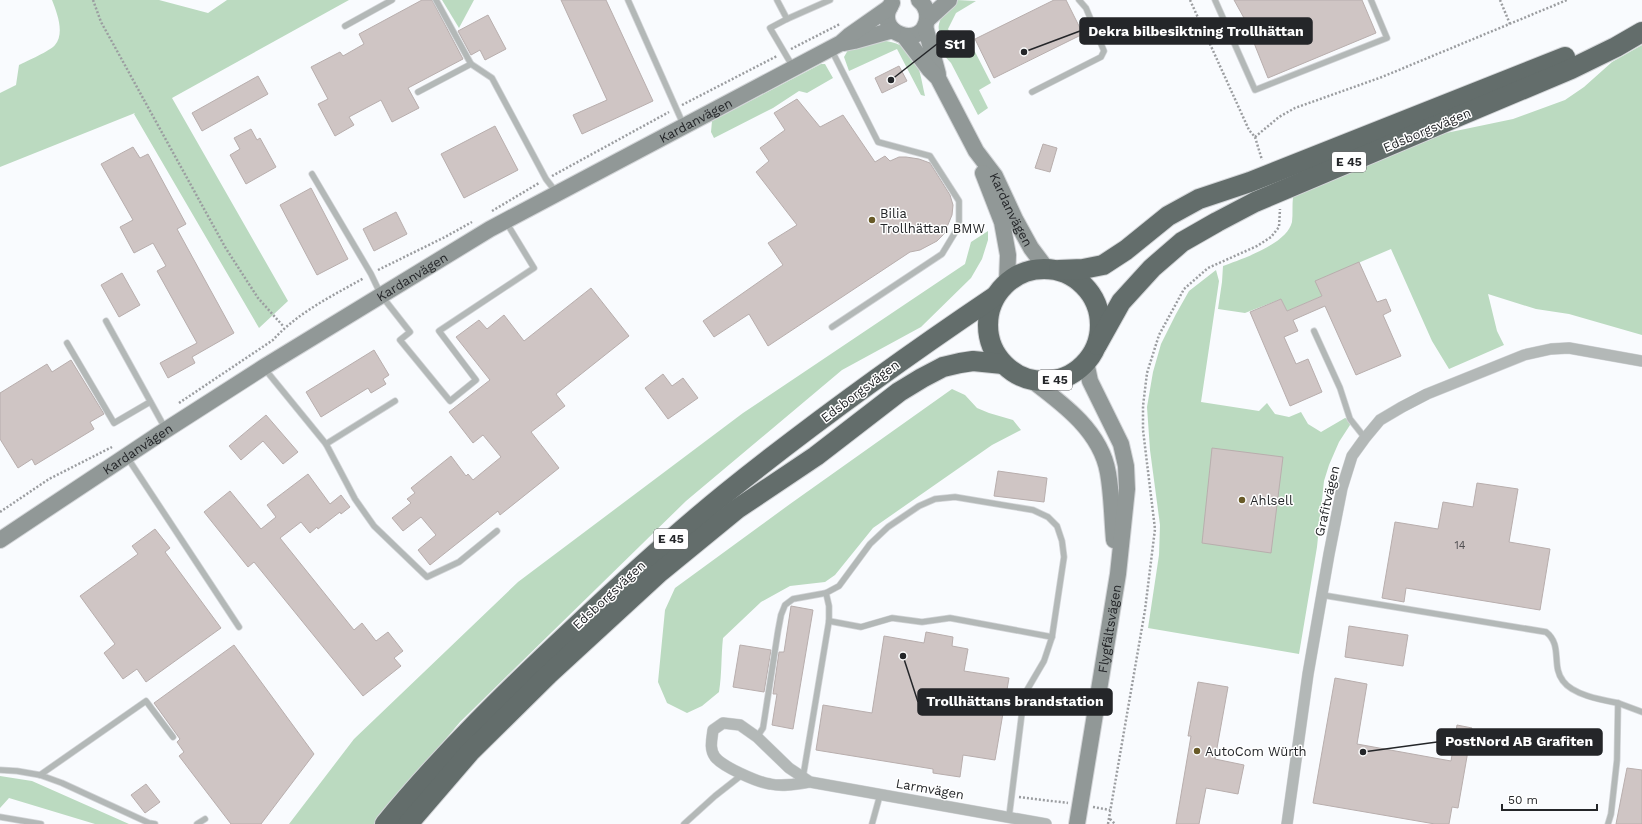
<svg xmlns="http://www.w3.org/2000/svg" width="1642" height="824" font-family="'Work Sans',sans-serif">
<rect width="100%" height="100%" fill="#f9fbfe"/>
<g fill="#bbdac0">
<path d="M52,0H159L208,13L227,0H349L172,98L288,301L259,328L134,114L135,113L0,167V93L16,85L19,65C27,61 50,51 55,45C65,33 57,13 52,0Z"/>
<polygon points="442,0 474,0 459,28"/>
<path d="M957,0L976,1L956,13L948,29L959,49L971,44L991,83L979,90L988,108L978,115L951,63L937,48L934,36L940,34C939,31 938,28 939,24C941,16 949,4 957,0Z"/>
<path d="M878,40C917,43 918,63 925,96L921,95L897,49L849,71L844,57L848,50Z"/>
<path d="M1642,45V335L1569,314L1536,309L1488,294L1497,331L1504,345L1449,369L1432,341L1391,249L1316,281L1322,296L1287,311L1281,299L1245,313L1218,309L1222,282L1223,266C1242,259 1287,244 1292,222C1293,214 1292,205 1293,197L1446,133L1513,119L1565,100L1584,87L1612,62Z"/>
<polygon points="821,64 825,64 833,78 807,93 799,91 773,108 714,138 711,132 712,121"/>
<polygon points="988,231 988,240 982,259 971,278 921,327 842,370 686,501 460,722 374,824 289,824 354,739 518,582 743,413 965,264 971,242"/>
<polygon points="1216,270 1219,281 1201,402 1259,411 1267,403 1275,414 1289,417 1301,412 1308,424 1321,432 1345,418 1349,419 1350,425 1339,442 1329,465 1324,481 1317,547 1299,654 1148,628 1159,555 1160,525 1150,450 1147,407 1153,372 1161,344 1176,314 1189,291"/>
<path d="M952,389L965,395L977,408L989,413L1013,420L1021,430L992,445L873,528L835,575L825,582L790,586L761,602L723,638C721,656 722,674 719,692L702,706L687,713L667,703L658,682L665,610L675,588L790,504Z"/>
<polygon points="0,776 32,781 129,824 95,824 9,798 0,808"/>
</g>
<g fill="#cfc5c4" stroke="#b8aead">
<polygon points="422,0 432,0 463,59 408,88 419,108 392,122 381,100 349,117 354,125 335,136 318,104 328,99 311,67 340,52 343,56 364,44 359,34"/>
<polygon points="561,0 606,0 653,101 582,134 573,115 607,100"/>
<polygon points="1054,0 1066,0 1083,34 994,78 975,39"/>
<polygon points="1234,0 1362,0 1376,33 1268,78 1244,18"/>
<polygon points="488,15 506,49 485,60 480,50 471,55 458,31"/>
<polygon points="899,66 907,81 882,93 875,78"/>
<polygon points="258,76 268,94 202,131 192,113"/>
<polygon points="797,99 820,127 843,115 875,162 885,156 890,161 899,157 906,157 919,159 930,163 950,195 953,205 952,215 944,234 937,241 920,250 910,252 768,346 749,314 714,337 703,321 783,265 768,243 797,225 756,172 769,161 760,148 785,130 774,113"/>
<polygon points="495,126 518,170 464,198 441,154"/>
<polygon points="251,129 257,140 260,138 276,167 246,184 230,155 240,149 234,138"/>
<polygon points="1043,144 1057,148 1050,172 1035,168"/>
<polygon points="133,147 140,158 148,154 186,224 177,229 234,333 192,357 195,363 168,378 160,363 197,343 157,271 166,266 153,243 134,253 120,227 133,220 101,164"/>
<polygon points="311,188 348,259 317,275 280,205"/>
<polygon points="396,212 407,234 374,251 363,229"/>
<polygon points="1359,262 1377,302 1386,299 1391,311 1383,315 1401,356 1356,375 1325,306 1293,320 1298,331 1284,337 1296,364 1308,359 1322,392 1290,406 1250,312 1281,299 1287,311 1322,296 1315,281"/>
<polygon points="122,273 140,305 119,317 101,285"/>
<polygon points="591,288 629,336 556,394 565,406 531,432 559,468 500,515 498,511 430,565 418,550 436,535 421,517 403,531 392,518 411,503 407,499 415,493 411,488 451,456 466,476 468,474 473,480 501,457 483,435 473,443 449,412 490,380 456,337 479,320 487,329 504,315 524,341"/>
<polygon points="374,350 389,375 383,379 386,384 371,393 368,388 321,417 306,392"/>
<polygon points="71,360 104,414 90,422 94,429 35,465 32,459 18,468 0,439 0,393 47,364 52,372"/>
<polygon points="663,374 672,386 683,378 698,398 668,419 645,388"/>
<polygon points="266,415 298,452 283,464 263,441 241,460 229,446"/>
<polygon points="1212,448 1283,457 1271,553 1202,543"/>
<polygon points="998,471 1047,478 1044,502 994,496"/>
<polygon points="308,474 330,504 341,495 350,507 341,514 340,512 318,529 317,527 310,533 301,522 280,538 354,630 362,623 376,641 388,632 403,651 394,658 401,666 363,696 254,562 248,567 204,512 230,491 261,529 276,517 267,505"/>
<polygon points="1477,483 1518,489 1509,542 1550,549 1540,610 1406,588 1404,602 1382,598 1395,522 1438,529 1443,502 1473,507"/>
<polygon points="155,529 170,548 165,552 221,628 146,682 137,669 123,679 104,653 115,644 80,596 138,554 132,546"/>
<polygon points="791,606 813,610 793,729 772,725 777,694 773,694 779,652 784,652"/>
<polygon points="1349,626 1408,635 1403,666 1345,657"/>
<polygon points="926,632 953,637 952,646 968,649 964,671 1009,678 995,760 963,755 960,777 933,773 933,769 816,750 823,705 872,713 884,636 924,643"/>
<polygon points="234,645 314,754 261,824 231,824 179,756 184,752 177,742 180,739 154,703"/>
<polygon points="740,645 771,650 764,692 733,687"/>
<polygon points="1335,678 1367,684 1357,744 1451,761 1457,725 1472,728 1458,808 1452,807 1449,824 1435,824 1313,803"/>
<polygon points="1198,682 1228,687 1215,759 1244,765 1238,794 1206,788 1199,824 1176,824 1191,736 1188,736"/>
<polygon points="1627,768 1642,770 1642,824 1616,824"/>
<polygon points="146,784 160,802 145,813 131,795"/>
</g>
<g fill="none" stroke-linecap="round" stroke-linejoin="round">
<g stroke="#d3d5d8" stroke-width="7">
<g id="lane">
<polyline points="436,0 471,64 492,78 546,179 556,192"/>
<polyline points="628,0 684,126"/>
<polyline points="777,0 787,19 830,0"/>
<polyline points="1215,0 1255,90 1387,38 1371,0"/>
<polyline points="787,19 770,28 793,67"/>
<polyline points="345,26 392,0"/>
<polyline points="831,49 878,142 930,156 959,201 959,226 942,254 832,327"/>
<polyline points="418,92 471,64"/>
<polyline points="1032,92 1101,57 1104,51 1086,8 1079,0"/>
<polyline points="312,174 371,274 381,295 410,332 400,340 450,401 476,380 439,331 534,268 506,222"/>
<polyline points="106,321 165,428"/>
<polyline points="1314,331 1340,388 1350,419 1365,438"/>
<polyline points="67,343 114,423 150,402"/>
<polyline points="264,368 326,444 395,401"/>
<polyline points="326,444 355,499 374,526 427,577 459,562 497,531"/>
<polyline points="127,457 239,627"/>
<path d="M1322,595L1546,632C1563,645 1551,666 1563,681C1573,695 1602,700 1618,703"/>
<polyline points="829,621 861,627 892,618 922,622 950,618 1052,637"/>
<polyline points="757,737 763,728 778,631 781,615 785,605 793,599 826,593 839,586 870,544 888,527 919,506 935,499 955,497 1033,510 1048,517 1057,526 1062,541 1064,557 1052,637 1044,661 1027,690 1023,704 1009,817"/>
<polyline points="0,770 17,771 40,775 62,783 149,823 155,824"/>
<polyline points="40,775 146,701 173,737"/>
<polyline points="803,777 829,621 829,606 826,593"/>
<polyline points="0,817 41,824"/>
<polyline points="197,824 205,819"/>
<polyline points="684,824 715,796 743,774"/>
<polyline points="872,824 880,795"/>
<polyline points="1608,824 1611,814 1617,760 1618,703 1642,712"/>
</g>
</g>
<g stroke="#d3d5d8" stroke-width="12">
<g id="street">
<path d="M810,782L789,768L757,737L740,725L723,723L713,730C712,739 709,749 715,757C723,767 757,782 770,784C783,787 797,784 810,782L1046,824"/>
<polyline points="1287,824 1308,674 1329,554 1342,488 1352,456 1365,438 1380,420 1402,407 1427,394 1524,355 1551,349 1569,348 1642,361"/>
</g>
</g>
<g stroke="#d3d5d8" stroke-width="18">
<g id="secondary">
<path d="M892,3C871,33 923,51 927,19C928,11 925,5 919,0"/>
<polyline points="928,19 949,0"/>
<polyline points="925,26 938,74"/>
<path id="s1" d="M904,36L929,69L938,78L976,151L995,176L1015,219L1031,248L1046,268"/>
<polyline points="844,43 854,41 893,30"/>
<polyline points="983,173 1002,222 1008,255 1007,282"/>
<path d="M1030,379C1062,403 1101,431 1108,473C1112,495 1112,518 1114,540"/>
<path id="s2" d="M0,540L158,435L264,367L490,229L841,43L850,35L890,7"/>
<path id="s3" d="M1077,824L1118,574L1127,489L1126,466L1121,444L1090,381L1086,362"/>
</g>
</g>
<g stroke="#d3d5d8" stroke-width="22">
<g id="highway">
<circle cx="1044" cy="325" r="56"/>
<polyline points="1059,270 1083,269 1103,265 1126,250 1168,216 1199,199 1250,182 1565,57"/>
<polyline points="1097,345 1121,302 1152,268 1182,242 1217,222 1255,202 1571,69 1616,47 1642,32"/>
<path d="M385,824C442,754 508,690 574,628C623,582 673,536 726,493C812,424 902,359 994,297"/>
<polyline points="408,824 470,752 549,674 660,572 737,509 816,456 899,392 922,378 943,367 960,363 973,361 1003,364"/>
</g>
</g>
<g stroke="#9b9da0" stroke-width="2.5" stroke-dasharray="2 2" stroke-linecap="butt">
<polyline points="93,0 101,22 116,49 225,247 258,298 284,327"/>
<polyline points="1190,0 1249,130 1255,137 1262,160"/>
<polyline points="1500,0 1510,24"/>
<polyline points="791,49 840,24"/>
<polyline points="682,105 777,56"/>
<polyline points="1255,137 1279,117 1295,108 1382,77 1567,0"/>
<polyline points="552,176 669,112"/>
<polyline points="492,211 539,183"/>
<polyline points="378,270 445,237 472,222"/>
<path d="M179,403L273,340C297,313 332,296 364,278"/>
<polyline points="0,512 49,479 112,447"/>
<polyline points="1019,797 1068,803"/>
<polyline points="1093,807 1110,810"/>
<polyline points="1110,819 1115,824"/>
<polyline points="1108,824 1145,610 1155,529 1143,430 1143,406 1147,373 1159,335 1184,289 1208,268 1257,246 1271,237 1279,227 1280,209"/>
</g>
<use href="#lane" stroke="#b3b8b7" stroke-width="5.5"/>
<use href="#street" stroke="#b3b8b7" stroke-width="11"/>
<use href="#secondary" stroke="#919897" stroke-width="16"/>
<use href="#highway" stroke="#636d6b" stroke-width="20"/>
</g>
<g fill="#685a27" stroke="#fff" stroke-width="1.5">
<circle cx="872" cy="220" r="4"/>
<circle cx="1242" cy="500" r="4"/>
<circle cx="1197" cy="751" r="4"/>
</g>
<g text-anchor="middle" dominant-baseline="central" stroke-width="3" stroke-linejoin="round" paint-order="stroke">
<g font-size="11" fill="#4f4e50">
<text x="1460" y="545">14</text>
</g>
<g fill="#fff" stroke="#666769" stroke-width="1">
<rect x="1332" y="152" width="34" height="20" rx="3"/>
<rect x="1038" y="370" width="34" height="20" rx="3"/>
<rect x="654" y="529" width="34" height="20" rx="3"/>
</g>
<g font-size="12" font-weight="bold" fill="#242629">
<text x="1349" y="162">E 45</text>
<text x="1055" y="380">E 45</text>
<text x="671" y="539">E 45</text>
</g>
<g font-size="13" fill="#242629" stroke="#fff">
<text stroke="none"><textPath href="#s2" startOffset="813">Kardanvägen</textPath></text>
<text transform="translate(1427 130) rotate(-23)">Edsborgsvägen</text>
<text stroke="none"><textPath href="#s1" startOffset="205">Kardanvägen</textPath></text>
<text stroke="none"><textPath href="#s2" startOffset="489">Kardanvägen</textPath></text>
<text transform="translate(860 391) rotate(-37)">Edsborgsvägen</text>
<text stroke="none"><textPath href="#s2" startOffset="165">Kardanvägen</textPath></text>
<text transform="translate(1327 501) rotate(-77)">Grafitvägen</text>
<text transform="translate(609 595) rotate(-43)">Edsborgsvägen</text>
<text stroke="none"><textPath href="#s3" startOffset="198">Flygfältsvägen</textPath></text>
<text transform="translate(930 789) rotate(10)">Larmvägen</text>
</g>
<g font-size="13" fill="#242629" stroke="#fff" text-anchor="start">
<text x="880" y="213">Bilia<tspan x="880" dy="15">Trollhättan BMW</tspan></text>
<text x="1250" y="500">Ahlsell</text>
<text x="1205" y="751">AutoCom Würth</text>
</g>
</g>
<path fill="none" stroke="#242629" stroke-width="1.5" d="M1024 52L1080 31M891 80L937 44M903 656L918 702M1363 752L1437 742"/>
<g fill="#242629" stroke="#fff" stroke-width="1.5">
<circle cx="1024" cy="52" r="4"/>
<circle cx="891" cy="80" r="4"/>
<circle cx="903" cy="656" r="4"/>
<circle cx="1363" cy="752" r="4"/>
</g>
<g fill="#242629" stroke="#242629" stroke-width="1.5">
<rect x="1080" y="18" width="232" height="26" rx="4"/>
<rect x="937" y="31" width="37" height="26" rx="4"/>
<rect x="918" y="689" width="194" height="26" rx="4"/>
<rect x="1437" y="729" width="165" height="26" rx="4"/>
</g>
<g font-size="14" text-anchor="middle" font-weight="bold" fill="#fff">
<text x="1196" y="36">Dekra bilbesiktning Trollhättan</text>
<text x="955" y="49">St1</text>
<text x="1015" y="706">Trollhättans brandstation</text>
<text x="1519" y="746">PostNord AB Grafiten</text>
</g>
<path d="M1502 804v6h95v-6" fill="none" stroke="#242629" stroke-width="2"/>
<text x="1508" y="804" font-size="12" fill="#242629" stroke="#ffffff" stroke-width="3" paint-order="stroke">50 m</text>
</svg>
